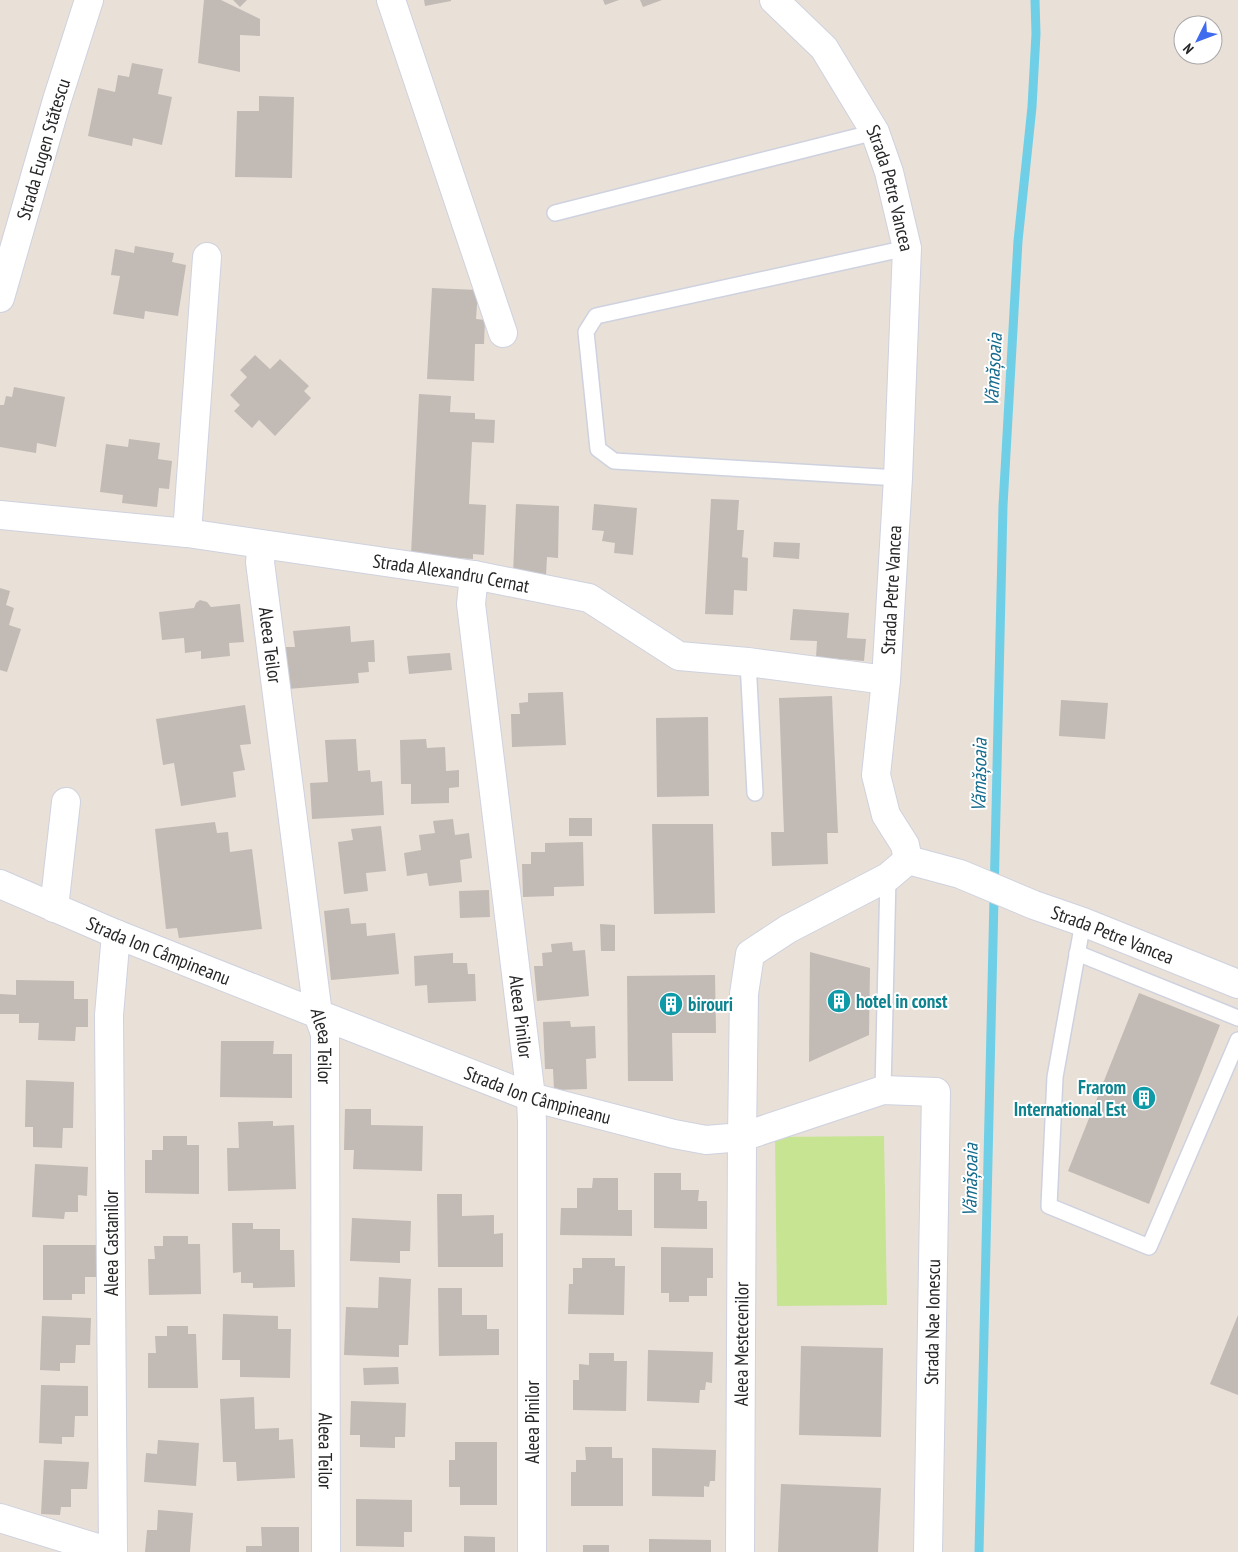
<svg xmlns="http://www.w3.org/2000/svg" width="1238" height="1552" font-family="'PT Sans Narrow',sans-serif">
<rect width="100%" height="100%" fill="#e9e0d8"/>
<polygon fill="#c7e493" points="884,1136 887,1305 777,1306 775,1137"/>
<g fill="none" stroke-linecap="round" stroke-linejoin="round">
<polyline stroke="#6fcfe6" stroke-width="9" points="979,1552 1003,506 1018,241 1032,107 1036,34 1035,0"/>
</g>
<g fill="#c1bab5">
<polygon points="204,0 221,0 260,19 260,36 240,35 240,72 198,63"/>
<polygon points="233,0 247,0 240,7"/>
<polygon points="424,0 451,0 451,1 425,6"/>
<polygon points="603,0 619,0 605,5"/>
<polygon points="640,0 662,0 643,7"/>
<polygon points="132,63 163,69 158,94 172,97 162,145 133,138 132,146 88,136 98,88 115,92 118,75 129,77"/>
<polygon points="259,96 294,97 292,178 235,177 237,111 259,111"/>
<polygon points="135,246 174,253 172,262 186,265 178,316 145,311 144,319 113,314 120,276 111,275 115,249 134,253"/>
<polygon points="432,288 478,290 476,319 485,320 484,344 475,344 474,381 427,379"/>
<polygon points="255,355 270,369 280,359 309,386 304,391 311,398 275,436 259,420 252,428 234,411 240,405 230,395 247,377 240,370"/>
<polygon points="14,387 65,397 56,447 37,443 36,453 0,447 0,405 4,405 6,396 12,397"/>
<polygon points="419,394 451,396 450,412 475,413 475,419 495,420 494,443 472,442 469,504 486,505 484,555 473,554 473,559 411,555"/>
<polygon points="129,439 160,443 158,459 172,461 169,489 159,488 157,507 122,503 123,495 100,492 106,444 128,447"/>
<polygon points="711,499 739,500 737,530 744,530 742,557 748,558 747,591 734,590 733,615 705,614"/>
<polygon points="516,504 559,506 558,558 547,557 546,576 513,574"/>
<polygon points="594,504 637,508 633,555 614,553 615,543 602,541 604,531 592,530"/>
<polygon points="774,542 800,543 799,559 773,557"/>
<polygon points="0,588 10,591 6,605 14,608 9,625 21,629 7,672 0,670"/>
<polygon points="200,600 207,602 211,607 240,604 244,642 229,643 230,656 201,659 201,651 185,653 184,638 162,640 159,612 194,608 196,603"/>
<polygon points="793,609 849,613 847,638 866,639 864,661 816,657 817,641 790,640"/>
<polygon points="350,626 351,642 374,640 375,662 368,662 369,672 358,673 359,683 288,689 285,647 295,647 293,631"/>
<polygon points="450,653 452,670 409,674 407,656"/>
<polygon points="563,692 566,745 512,747 511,714 520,714 519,703 528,702 528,693"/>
<polygon points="832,696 838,833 827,833 828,864 772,866 771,832 784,832 779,698"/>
<polygon points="1061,700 1108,703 1105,739 1059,736"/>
<polygon points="245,705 251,744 240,745 245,770 233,772 236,797 181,806 174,763 163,765 156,719"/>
<polygon points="708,717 709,796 657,797 656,718"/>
<polygon points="356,739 358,771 370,770 371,782 382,781 384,815 312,819 310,783 328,782 325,740"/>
<polygon points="426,739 427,748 445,747 446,771 459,770 459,787 449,788 449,803 411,804 411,784 401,784 400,740"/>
<rect x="569" y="818" width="23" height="18"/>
<polygon points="453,819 455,835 469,833 472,858 460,860 462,882 429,886 427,873 407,876 404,853 421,850 419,835 435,833 433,821"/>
<polygon points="215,822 217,833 228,832 230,852 252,849 262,929 179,938 177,928 166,929 155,829"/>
<polygon points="652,824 713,824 715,913 654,914"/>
<polygon points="381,826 386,871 366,873 368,891 344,894 338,842 353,840 351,829"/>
<polygon points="583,842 584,886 554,887 554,896 523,897 522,864 531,864 531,852 545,852 545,843"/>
<polygon points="489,890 490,917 460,918 459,891"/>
<polygon points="349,908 351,924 366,923 367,936 395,933 399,974 331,980 324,911"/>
<polygon points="600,924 615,925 615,951 601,951"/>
<polygon points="572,942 573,951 585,950 589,996 537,1001 534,966 543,966 542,953 552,952 551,944"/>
<polygon points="810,952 870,968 869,1035 809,1062"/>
<polygon points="453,953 453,963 467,963 468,974 475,974 476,1001 428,1003 427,985 415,986 414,956"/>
<polygon points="715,975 716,1033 672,1033 673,1081 628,1081 627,976"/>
<polygon points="16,980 74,981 74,999 88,999 88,1027 76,1027 75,1041 38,1040 39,1023 19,1023 19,1014 0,1014 0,994 16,995"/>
<polygon points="1139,993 1220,1025 1149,1204 1068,1171"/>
<polygon points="570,1021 571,1027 595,1026 596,1058 586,1059 587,1089 554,1090 553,1069 545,1069 543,1022"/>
<polygon points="221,1041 274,1041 273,1054 292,1054 292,1098 220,1097"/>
<polygon points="26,1080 74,1082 73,1128 63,1128 62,1148 33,1147 33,1127 25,1127"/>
<polygon points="345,1109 371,1109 371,1125 423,1126 422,1171 353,1169 354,1150 344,1150"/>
<polygon points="273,1121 273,1126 294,1125 296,1189 228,1191 227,1148 239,1148 238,1122"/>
<polygon points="163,1136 187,1136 187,1145 199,1145 199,1194 145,1193 145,1160 152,1160 152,1150 163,1150"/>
<polygon points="35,1164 88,1167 87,1196 78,1195 78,1212 65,1212 64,1219 32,1217"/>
<polygon points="654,1173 681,1173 681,1190 699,1190 698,1201 707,1201 707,1229 654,1228"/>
<polygon points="593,1178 618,1178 618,1210 632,1210 632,1236 560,1235 561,1208 577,1208 577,1188 592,1188"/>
<polygon points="437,1194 462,1194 462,1216 494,1215 494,1234 503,1233 503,1267 438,1267"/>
<polygon points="352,1218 411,1221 410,1251 400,1251 400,1263 350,1261"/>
<polygon points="232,1223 253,1223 253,1229 280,1229 280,1250 294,1250 295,1287 253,1288 253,1283 241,1283 241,1272 233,1273"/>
<polygon points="163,1236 188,1236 188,1244 200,1244 201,1294 149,1295 148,1259 155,1259 154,1246 163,1246"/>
<polygon points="43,1245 96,1245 96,1277 85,1277 85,1294 72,1294 72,1300 43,1300"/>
<polygon points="661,1247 713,1248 713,1278 707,1278 707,1296 689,1296 689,1302 669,1302 669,1293 661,1293"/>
<polygon points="582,1258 615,1258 615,1266 625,1266 624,1315 568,1314 569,1284 573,1284 573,1268 582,1268"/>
<polygon points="379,1277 411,1279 408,1345 399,1345 399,1357 344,1355 346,1307 378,1308"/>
<polygon points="438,1288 462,1288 462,1315 487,1315 487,1329 499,1329 499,1355 439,1356"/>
<polygon points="223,1314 278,1316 278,1329 291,1329 290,1378 240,1377 240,1360 222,1360"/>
<polygon points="1238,1315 1238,1395 1210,1384"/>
<polygon points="42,1316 91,1318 90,1345 76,1345 75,1363 60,1363 60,1371 40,1370"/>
<polygon points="167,1326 188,1326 188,1334 196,1334 198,1388 148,1388 148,1353 156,1353 155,1336 167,1336"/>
<polygon points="801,1346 883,1348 881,1437 799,1435"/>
<polygon points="648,1350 713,1352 712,1383 706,1382 705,1390 700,1390 699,1403 647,1401"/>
<polygon points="589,1353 614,1353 614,1361 627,1361 626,1411 573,1410 573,1380 579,1380 579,1364 589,1365"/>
<polygon points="398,1367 399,1384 364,1385 363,1368"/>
<polygon points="41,1385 88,1386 88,1416 75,1416 74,1437 62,1437 62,1444 39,1443"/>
<polygon points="254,1397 255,1429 279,1428 279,1440 293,1439 295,1478 237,1481 236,1462 223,1462 220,1399"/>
<polygon points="351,1401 406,1403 405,1437 395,1437 395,1448 360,1447 360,1435 350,1435"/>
<polygon points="158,1440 199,1443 196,1486 144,1482 146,1453 157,1454"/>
<polygon points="455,1442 497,1442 497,1505 460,1505 460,1487 449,1487 449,1460 455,1460"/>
<polygon points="585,1447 612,1447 612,1458 623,1458 623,1506 571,1506 571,1472 576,1472 576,1460 586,1460"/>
<polygon points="652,1448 716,1450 715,1481 710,1481 709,1487 704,1486 704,1497 652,1496"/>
<polygon points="44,1460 89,1462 87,1489 71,1489 71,1507 61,1507 60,1515 41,1514"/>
<polygon points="781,1484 881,1488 878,1552 778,1552"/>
<polygon points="356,1499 412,1500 412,1532 404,1532 404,1547 356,1546"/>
<polygon points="158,1510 193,1513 190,1552 145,1552 147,1530 157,1530"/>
<polygon points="261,1527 299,1527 299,1552 246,1552 246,1546 262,1546"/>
<polygon points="464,1536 495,1537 495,1552 464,1552"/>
<polygon points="649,1539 711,1540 711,1552 649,1552"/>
<rect x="583" y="1545" width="26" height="7"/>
</g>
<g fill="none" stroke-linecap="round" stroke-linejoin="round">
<g stroke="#ced2df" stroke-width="18">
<g id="lane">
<polyline points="555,213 875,132"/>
<polyline points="898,478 614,461 598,449 586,332 596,316 907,248"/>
<polyline points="748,662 755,793"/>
<polyline points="1083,922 1055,1077 1049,1206 1149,1247 1238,1040"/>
<polyline points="1077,953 1238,1018"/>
<polyline points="883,1090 888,877"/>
</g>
</g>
<g stroke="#ced2df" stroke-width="30">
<g id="street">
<polyline points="391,0 503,333"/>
<path id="s1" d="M774,0L824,48L875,132L889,172L907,248L898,478L886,680L876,775L886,815L905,845L908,860"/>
<path id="s2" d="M0,298L57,100L89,0"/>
<path id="s3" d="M0,515L187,533L474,575L589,598L679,656L748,662L886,680"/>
<polyline points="187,533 207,257"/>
<path id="s4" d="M262,545L260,562L315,991L318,1014L325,1034L326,1552"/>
<path id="s5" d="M474,575L471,604L531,1097L532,1123V1552"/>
<path id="s6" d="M908,860L960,874L1034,905L1083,922L1238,984"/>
<path id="s7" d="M0,884L116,934L318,1014L531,1097L674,1134L706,1140L742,1137L744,994L750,954L788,929L888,877L908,860"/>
<polyline points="54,908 66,802"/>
<polyline points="0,1518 110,1552"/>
<polyline points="113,1552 109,1015 116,934"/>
<path id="s8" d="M740,1552L742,1137L883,1090L936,1092L928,1552"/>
</g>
</g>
<use href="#lane" stroke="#fff" stroke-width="15"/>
<use href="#street" stroke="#fff" stroke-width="28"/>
</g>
<defs>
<g id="building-disc" transform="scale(1.25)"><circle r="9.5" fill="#0f9aa8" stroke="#fff"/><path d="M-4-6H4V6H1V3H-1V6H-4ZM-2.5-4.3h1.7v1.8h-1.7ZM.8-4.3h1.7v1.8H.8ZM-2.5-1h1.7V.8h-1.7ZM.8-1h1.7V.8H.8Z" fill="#fff"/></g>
</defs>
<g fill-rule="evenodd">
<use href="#building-disc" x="839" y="1001"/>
<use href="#building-disc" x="671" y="1004"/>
<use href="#building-disc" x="1144" y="1098"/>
</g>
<g text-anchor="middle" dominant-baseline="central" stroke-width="4" stroke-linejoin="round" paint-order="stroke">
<g font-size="19" fill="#262626" stroke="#fff">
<text stroke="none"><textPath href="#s2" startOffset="155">Strada Eugen Stătescu</textPath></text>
<text stroke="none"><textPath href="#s1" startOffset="226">Strada Petre Vancea</textPath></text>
<text stroke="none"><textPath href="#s3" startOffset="455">Strada Alexandru Cernat</textPath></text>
<text transform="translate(891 590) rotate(-87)">Strada Petre Vancea</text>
<text stroke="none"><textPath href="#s4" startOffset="101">Aleea Teilor</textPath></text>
<text stroke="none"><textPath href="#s6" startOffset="218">Strada Petre Vancea</textPath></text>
<text stroke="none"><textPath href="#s7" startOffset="172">Strada Ion Câmpineanu</textPath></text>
<text stroke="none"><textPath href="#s5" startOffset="445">Aleea Pinilor</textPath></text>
<text stroke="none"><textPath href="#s4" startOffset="506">Aleea Teilor</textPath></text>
<text stroke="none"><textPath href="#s7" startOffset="578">Strada Ion Câmpineanu</textPath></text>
<text transform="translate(111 1243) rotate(-90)">Aleea Castanilor</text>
<text transform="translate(932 1322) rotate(-89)">Strada Nae Ionescu</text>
<text stroke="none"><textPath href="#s8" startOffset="208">Aleea Mestecenilor</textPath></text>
<text transform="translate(532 1422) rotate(-90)">Aleea Pinilor</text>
<text stroke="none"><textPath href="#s4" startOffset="911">Aleea Teilor</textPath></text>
</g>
<g font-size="19" font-weight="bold" fill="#0d838f" stroke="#fff" text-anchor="start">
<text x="856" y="1001">hotel in const</text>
<text x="688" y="1004">birouri</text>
<text x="1126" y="1087" text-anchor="end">Frarom<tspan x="1126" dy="22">International Est</tspan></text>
</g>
<g font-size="20" font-style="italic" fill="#146b8d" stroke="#fff">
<text transform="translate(993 370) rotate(-87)">Vămășoaia</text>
<text transform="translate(979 775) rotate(-89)">Vămășoaia</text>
<text transform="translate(970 1180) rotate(-89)">Vămășoaia</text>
</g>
</g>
<g transform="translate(1198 40) rotate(228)"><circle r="24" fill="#ffffff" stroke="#a8a8a8"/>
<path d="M0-4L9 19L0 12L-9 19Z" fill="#3f6cef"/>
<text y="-8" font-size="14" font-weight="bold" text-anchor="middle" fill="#262626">N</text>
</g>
</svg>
